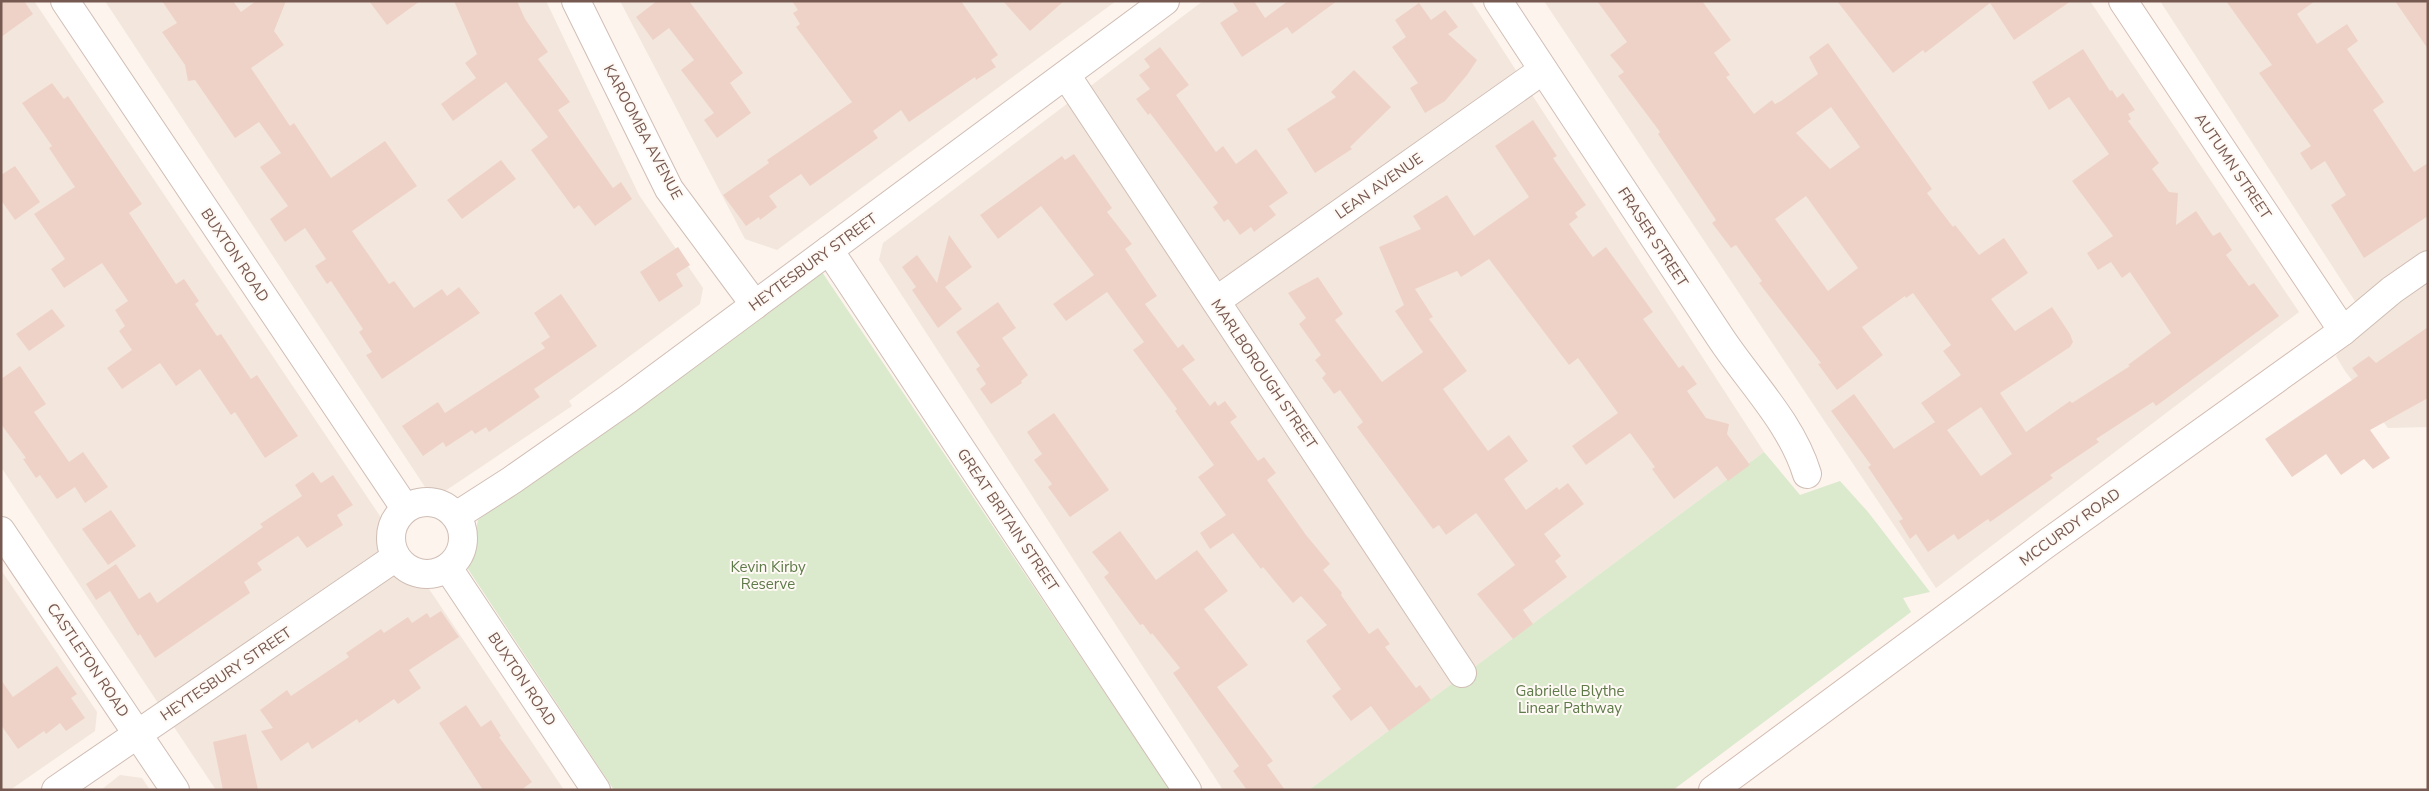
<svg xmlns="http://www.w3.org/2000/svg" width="2429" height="791" font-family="'Nunito Sans',sans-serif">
<rect width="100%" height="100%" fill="#fcf4ed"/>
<g fill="#f3e6dc">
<polygon points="1,1 34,1 564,790 216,790 1,467"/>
<polygon points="105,1 546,1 639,195 703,288 700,304 569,401 572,406 442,493 427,490"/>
<polygon points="620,1 1116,1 777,250 745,239"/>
<polygon points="1203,1 1471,1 1764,452 1309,790 1223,790 879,260 883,243"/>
<polygon points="1544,1 2090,1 2299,312 1936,588"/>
<polygon points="2160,1 2428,1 2428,427 2388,428 2345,371 2336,356 2364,315"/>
<polygon points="1,570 97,712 95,731 10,790 1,790"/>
<polygon points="120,775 142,778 150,790 101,790"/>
</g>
<g fill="#dbe9cc">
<polygon points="822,272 1170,790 614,790 468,569 478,520"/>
<polygon points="1764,452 1800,495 1840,481 1868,512 1930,592 1903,598 1911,612 1673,790 1309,790"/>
</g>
<g fill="#efd2c7" fill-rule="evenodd">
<polygon points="1,1 24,1 33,14 1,37"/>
<polygon points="162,1 233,1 241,12 256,1 286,1 274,31 284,45 251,68 290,126 294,123 331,178 385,141 417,186 352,231 389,284 394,281 414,308 442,289 447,296 459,287 480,313 382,379 366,355 372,352 359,332 363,329 331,281 327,284 315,266 326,259 305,228 285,242 270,219 288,206 260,167 281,153 259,122 235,138 195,80 188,81 185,65 162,32 177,23"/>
<polygon points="369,1 420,1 387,25"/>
<polygon points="454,1 517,1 525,19 548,52 538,59 570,102 558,110 613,188 621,182 632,199 595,226 579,205 574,209 531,150 548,137 506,82 453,121 441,104 476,78 465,63 477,54"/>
<polygon points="657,1 689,1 743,73 730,83 751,113 717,138 704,120 714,113 681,70 694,60 669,28 653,40 636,17"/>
<polygon points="792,1 961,1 998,55 991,60 996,67 976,80 975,77 909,122 901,110 873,131 878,138 810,186 801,174 769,196 777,207 760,220 759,217 746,226 723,195 769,163 767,160 852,102 796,27 800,24 793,13 798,10"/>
<polygon points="1003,1 1064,1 1030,31"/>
<polygon points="1232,1 1254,1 1265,18 1288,1 1337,1 1292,34 1287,27 1242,57 1220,23 1238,11"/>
<path d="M1597,1H1702L1731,40L1714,53L1730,75L1726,77L1754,114L1772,100L1775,104L1781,101L1818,74L1809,57L1828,43L1932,189L1927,193L1953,227L1955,225L1979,255L2004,238L2028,273L1991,299L2015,331L2052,307L2070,334L2073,342L2070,347L2000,393L2026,432L2070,401L2072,403L2130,366L2128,365L2171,333L2130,272L2122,278L2111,262L2098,270L2087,253L2113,236L2072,181L2109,154L2069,97L2049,110L2032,82L2083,49L2110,91L2112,90L2117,98L2123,93L2135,110L2128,114L2131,119L2128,121L2159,163L2152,169L2169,192L2178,193L2176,225L2196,211L2213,236L2220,232L2232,250L2226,255L2249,286L2254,283L2279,316L2156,406L2153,402L2096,439L2099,442L2050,475L2053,478L1990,522L1988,519L1958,540L1954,534L1928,552L1916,534L1910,539L1899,521L1903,519L1868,467L1871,465L1831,411L1854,394L1894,449L1935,422L1921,403L1961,375L1943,351L1951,345L1913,293L1906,298L1905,296L1862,327L1883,355L1837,390L1818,364L1821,363L1759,283L1762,281L1736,245L1731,248L1712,223L1716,220L1658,134L1660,132L1618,76L1624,72L1610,55L1627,42ZM1831,107L1860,147L1830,169L1796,133ZM1806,196L1858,268L1828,291L1775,219ZM1981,407L2012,454L1981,476L1947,430Z"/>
<polygon points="1837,1 2071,1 2014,40 1990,3 1925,53 1923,50 1893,73"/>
<polygon points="2226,1 2315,1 2297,14 2317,44 2347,24 2358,41 2347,49 2384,102 2373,110 2414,172 2428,163 2428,216 2364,258 2331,205 2346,195 2325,161 2311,170 2300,153 2311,146 2259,73 2272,65"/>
<polygon points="2395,1 2428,1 2428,49"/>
<polygon points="1419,3 1431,20 1445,10 1458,27 1448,34 1477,60 1467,75 1445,101 1425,113 1410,88 1418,83 1392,47 1406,37 1395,20"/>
<polygon points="1160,47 1189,85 1176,95 1216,152 1223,146 1236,164 1256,149 1288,193 1269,206 1276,215 1254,232 1251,227 1240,235 1228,219 1224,222 1213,207 1218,203 1150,113 1148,115 1136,99 1150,89 1139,75 1150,67 1144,59"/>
<polygon points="1354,70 1391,107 1350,147 1352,149 1315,173 1287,129 1336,97 1331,92"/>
<polygon points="52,83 64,99 68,96 142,204 129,213 176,284 184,279 199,301 195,304 217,336 221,334 251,379 257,375 298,436 265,458 235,412 231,415 200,369 176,386 160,363 122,389 107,368 132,350 119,331 125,326 115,310 128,301 102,263 64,288 51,269 65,259 34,214 75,187 49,148 52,146 22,103"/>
<polygon points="1533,120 1557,156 1553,158 1586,205 1575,213 1578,217 1569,224 1593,257 1606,247 1653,312 1643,319 1679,368 1683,365 1697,384 1687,391 1706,418 1729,424 1727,434 1750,465 1728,481 1717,466 1674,499 1652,469 1655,467 1630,433 1586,465 1572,446 1618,413 1578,358 1569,365 1489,259 1461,277 1457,271 1415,289 1433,317 1429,319 1467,371 1443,389 1488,451 1509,435 1528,461 1504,479 1526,510 1557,487 1559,490 1568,483 1584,504 1544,534 1561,556 1555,561 1567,577 1523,610 1533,624 1513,639 1477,594 1515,565 1476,513 1446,535 1439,525 1433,529 1357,427 1363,422 1340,390 1334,394 1322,378 1326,374 1315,360 1321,355 1299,324 1306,318 1288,293 1318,277 1343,314 1335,320 1382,382 1423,352 1395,311 1404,305 1379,247 1421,229 1413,216 1447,195 1474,236 1529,197 1495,146"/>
<polygon points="1074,154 1112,208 1107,212 1132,244 1125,249 1157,296 1145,304 1178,348 1183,344 1195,360 1182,369 1210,406 1215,401 1218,406 1225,401 1237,417 1230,422 1258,461 1264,457 1276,473 1267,480 1306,535 1330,564 1323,570 1342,593 1341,595 1369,634 1378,628 1390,644 1385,647 1416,688 1420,685 1431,700 1389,731 1371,706 1351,721 1332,696 1341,689 1306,641 1327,625 1301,596 1293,603 1263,567 1261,569 1233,533 1210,549 1200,533 1226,515 1198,477 1214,465 1175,411 1177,409 1133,350 1144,342 1107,292 1066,321 1053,304 1094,275 1041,206 998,239 980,215 1062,156 1065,160"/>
<polygon points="501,160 516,179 462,219 447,200"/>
<polygon points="15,166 40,202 15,220 1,200 1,175"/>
<polygon points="949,235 972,267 945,287 962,309 938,328 912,290 916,287 902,267 917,255 937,283"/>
<polygon points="678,247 690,265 676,274 683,286 659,302 640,272"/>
<polygon points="561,294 597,346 534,389 540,397 489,432 486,427 475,434 472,430 446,447 443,442 423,456 402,426 438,402 445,413 545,348 541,343 550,337 534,313"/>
<polygon points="998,302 1016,328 1002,338 1028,375 1021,381 1022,383 991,404 980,389 986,384 976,369 980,366 956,332"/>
<polygon points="52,309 65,326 29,351 16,334"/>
<polygon points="2428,327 2428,398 2370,430 2390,458 2373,469 2364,459 2341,475 2326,454 2292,477 2265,439 2358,376 2352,368 2369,356 2376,363"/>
<polygon points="20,366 46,404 34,412 69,462 83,452 108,487 85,503 75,487 57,499 40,475 36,478 23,459 26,458 1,424 1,379"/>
<polygon points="1054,413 1109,490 1070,517 1048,487 1052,484 1034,460 1042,454 1027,432"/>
<polygon points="313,472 321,483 333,475 353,505 337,515 343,525 307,548 298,536 257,563 262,570 244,582 250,593 155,658 140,634 138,636 110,591 96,600 86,584 116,564 139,599 150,592 157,603 263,527 260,524 302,496 295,485"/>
<polygon points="111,510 136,546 108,565 82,529"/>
<polygon points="1120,531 1156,580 1197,550 1228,591 1204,609 1248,665 1217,687 1273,761 1267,765 1285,790 1247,790 1233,771 1239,766 1173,673 1180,668 1152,633 1151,635 1143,624 1140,625 1104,577 1109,573 1092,552"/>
<polygon points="441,611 459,637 409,670 421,688 398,704 394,699 359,723 357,719 312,749 308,742 281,761 261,731 273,728 260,710 287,690 291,696 349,657 346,653 381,629 384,633 408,617 412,623 427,613 430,618"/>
<polygon points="57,666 77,694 71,698 85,718 66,731 60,723 46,734 44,731 18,749 1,725 1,680 13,697"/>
<polygon points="466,705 481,727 491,720 501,736 499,737 532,782 521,790 483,790 439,723"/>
<polygon points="246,734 258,790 223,790 213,742"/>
</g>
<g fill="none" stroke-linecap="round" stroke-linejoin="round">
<g stroke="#d0beb5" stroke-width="30">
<g id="street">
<polyline points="65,1 405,508"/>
<polyline points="576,1 669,189 755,305"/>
<path d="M1498,1C1572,113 1645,225 1720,337C1749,381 1791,422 1807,474"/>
<polyline points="1066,75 1462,673"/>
<polyline points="829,250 1187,790"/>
<polyline points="1216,301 1543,70"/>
<polyline points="2343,331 2392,290 2428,265"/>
<circle cx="427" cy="538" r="36"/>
<polyline points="456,516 512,480 628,399 1165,1"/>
<polyline points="1,531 175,790"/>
<polyline points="448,568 596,790"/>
<polyline points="56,790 396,557"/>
</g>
</g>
<g stroke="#d3bdb3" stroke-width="30">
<polyline id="secondary" points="1713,790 2046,544 2343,331 2123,1"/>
</g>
<use href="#street" stroke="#fff" stroke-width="28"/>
<use href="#secondary" stroke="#fff" stroke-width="28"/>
</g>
<g text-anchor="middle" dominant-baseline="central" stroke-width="4" stroke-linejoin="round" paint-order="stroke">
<g font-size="15" fill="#765951" stroke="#fef9f4">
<text transform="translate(643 132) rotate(62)">KAROOMBA AVENUE</text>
<text transform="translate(2233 166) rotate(56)">AUTUMN STREET</text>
<text transform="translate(1379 186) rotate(-35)">LEAN AVENUE</text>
<text transform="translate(1653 237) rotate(57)">FRASER STREET</text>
<text transform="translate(235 255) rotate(56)">BUXTON ROAD</text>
<text transform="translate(813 262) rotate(-36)">HEYTESBURY STREET</text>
<text transform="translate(1264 374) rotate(56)">MARLBOROUGH STREET</text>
<text transform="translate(1008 520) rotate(56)">GREAT BRITAIN STREET</text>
<text transform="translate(2070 527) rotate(-36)">MCCURDY ROAD</text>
<text transform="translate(88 660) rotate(56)">CASTLETON ROAD</text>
<text transform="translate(226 674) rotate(-34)">HEYTESBURY STREET</text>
<text transform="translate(522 679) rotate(56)">BUXTON ROAD</text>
</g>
<g font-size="15" fill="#5e7a49" stroke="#fef9f4">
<text x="768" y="567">Kevin Kirby<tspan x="768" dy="17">Reserve</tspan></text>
<text x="1570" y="691">Gabrielle Blythe<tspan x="1570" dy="17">Linear Pathway</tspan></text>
</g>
</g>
<rect width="2429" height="791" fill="none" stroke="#765951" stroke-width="5"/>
</svg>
